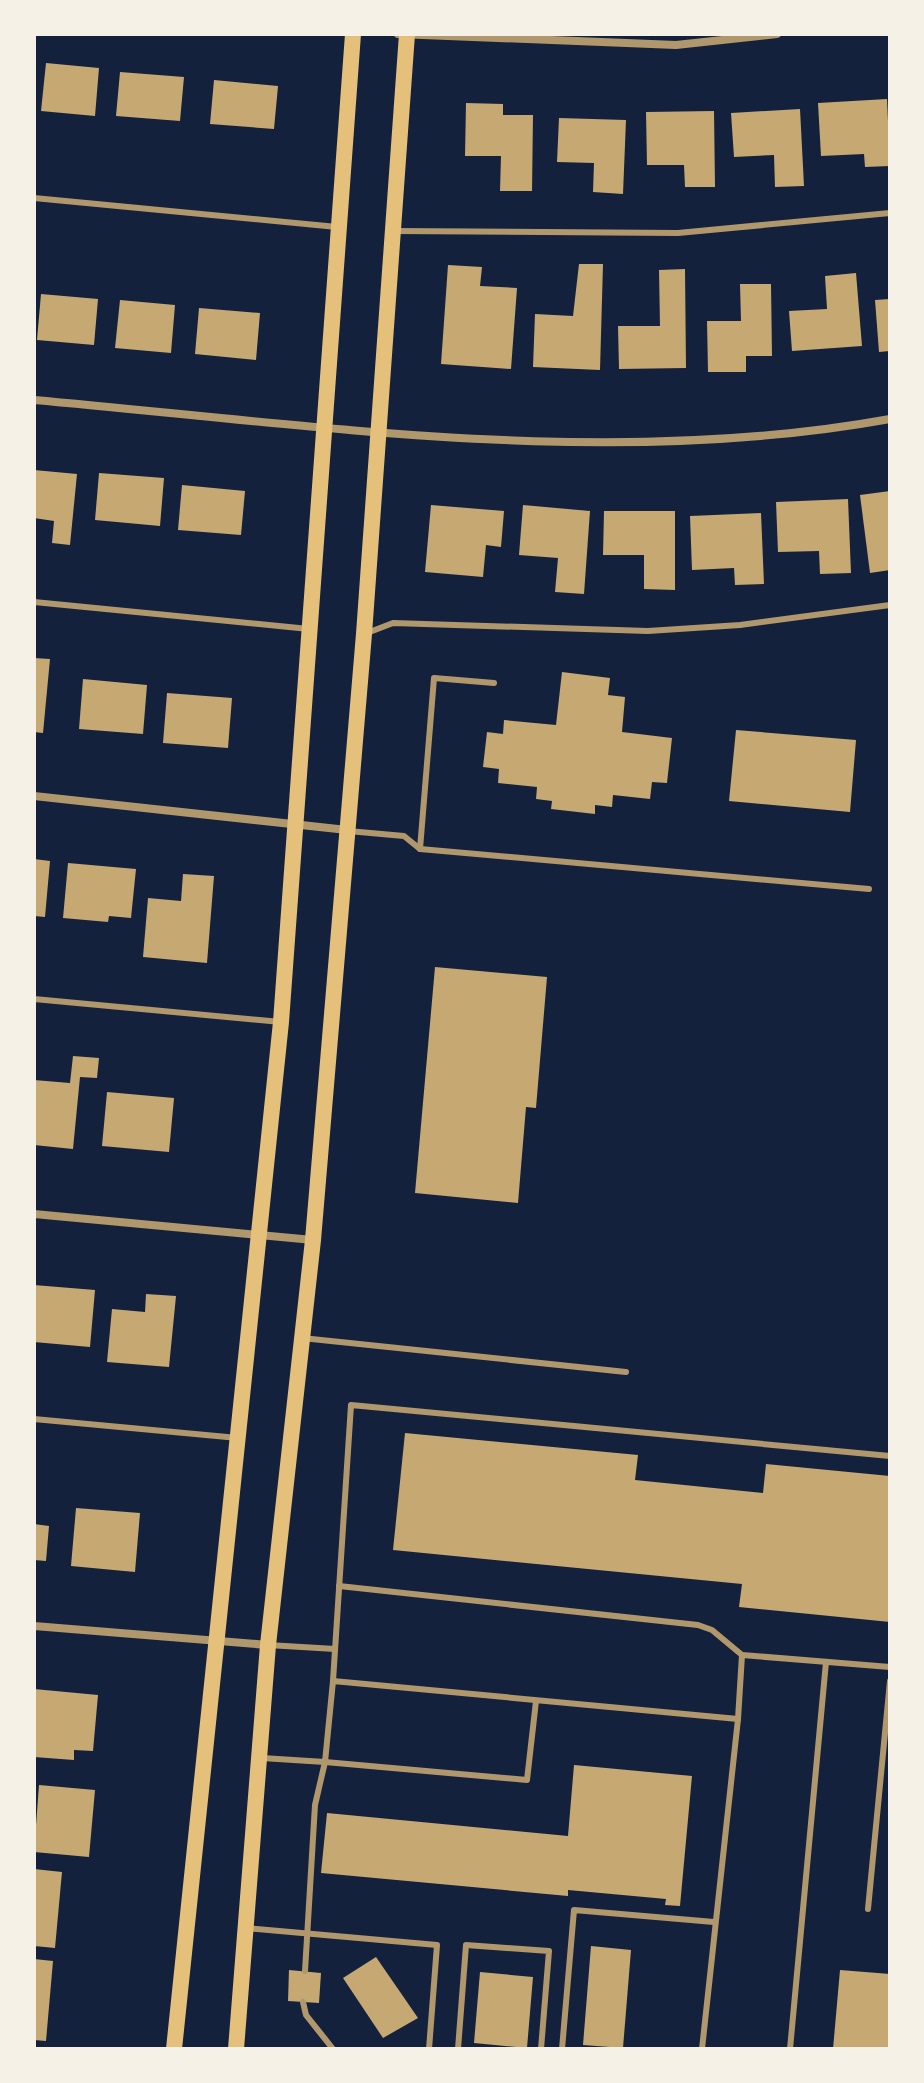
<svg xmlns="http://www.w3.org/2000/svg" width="924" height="2083" font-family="Commissioner,sans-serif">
<rect width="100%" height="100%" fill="#14213d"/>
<g fill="#c6a872">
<polygon points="46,63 99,68 95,116 41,111"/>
<polygon points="120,72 184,77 180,121 116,116"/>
<polygon points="214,80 278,86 274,129 210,124"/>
<polygon points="887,99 890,166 865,167 864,154 821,156 818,103"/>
<polygon points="466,103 503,104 503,115 533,115 532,191 500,191 501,156 465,156"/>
<polygon points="800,109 804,186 775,187 774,155 734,157 731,113"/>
<polygon points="714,111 715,187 685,187 684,165 647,165 646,112"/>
<polygon points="559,118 626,120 623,194 593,192 594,163 557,162"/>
<polygon points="579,264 603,264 600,370 533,367 535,314 573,316"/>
<polygon points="448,265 482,267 480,286 517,288 511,369 441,364"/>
<polygon points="685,269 686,368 619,369 618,326 660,326 659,270"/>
<polygon points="856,273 862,346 792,351 789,311 827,309 825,276"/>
<polygon points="740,284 771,284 772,356 746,356 746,372 708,372 707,321 741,321"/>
<polygon points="41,294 98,299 94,345 37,340"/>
<polygon points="890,299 890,351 879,352 875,300"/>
<polygon points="120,300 175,305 171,353 115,348"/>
<polygon points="199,308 260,313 256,360 195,354"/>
<polygon points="34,470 77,474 70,545 52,543 54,521 34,518"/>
<polygon points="99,473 164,478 160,526 95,520"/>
<polygon points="182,485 245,491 241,535 178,530"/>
<polygon points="890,491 890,570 870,573 860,495"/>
<polygon points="848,499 851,573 820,574 819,551 778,552 776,502"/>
<polygon points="431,505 504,511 501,547 486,545 483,577 425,572"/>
<polygon points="523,505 590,511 584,594 555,592 558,558 519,555"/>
<polygon points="604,511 675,511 675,590 644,589 644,555 603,555"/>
<polygon points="761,513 764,584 735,585 734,568 692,570 690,516"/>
<polygon points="34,658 50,659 43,733 34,732"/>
<polygon points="562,672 610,678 608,695 625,697 622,732 672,738 667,783 652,782 650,799 613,795 612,807 595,805 595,814 551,809 552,801 536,799 537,787 498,783 499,769 483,767 487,732 503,734 504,720 556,725"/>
<polygon points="83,679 147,685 143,734 79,729"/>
<polygon points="167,693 232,698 228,748 163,743"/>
<polygon points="736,730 856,740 850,812 729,801"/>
<polygon points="34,859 50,861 45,917 34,916"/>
<polygon points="68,863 136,869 131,918 109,916 108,922 63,918"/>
<polygon points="183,874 214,876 207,963 143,957 148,898 181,901"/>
<polygon points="435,967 547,977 536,1108 526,1107 518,1203 415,1193"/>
<polygon points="73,1056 99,1058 97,1078 80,1077 73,1149 34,1145 34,1080 70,1083"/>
<polygon points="107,1092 174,1098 169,1152 102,1146"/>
<polygon points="34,1285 95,1290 90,1347 34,1342"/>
<polygon points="146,1294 176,1296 169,1367 107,1362 112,1309 145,1312"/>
<polygon points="405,1433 638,1455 635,1480 763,1493 766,1464 890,1476 890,1622 739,1607 742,1584 393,1550"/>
<polygon points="76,1508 140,1513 135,1572 71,1566"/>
<polygon points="34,1524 49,1526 46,1561 34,1560"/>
<polygon points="34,1689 98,1695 93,1751 74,1750 74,1760 34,1757"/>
<polygon points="574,1765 692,1776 680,1906 665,1905 666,1899 568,1890 568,1896 321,1873 327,1813 568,1836"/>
<polygon points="39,1785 95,1790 89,1857 34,1852"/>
<polygon points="34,1869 62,1872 55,1948 34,1946"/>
<polygon points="591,1946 631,1950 623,2048 583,2045"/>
<polygon points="376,1957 418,2018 383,2038 343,1978"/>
<polygon points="34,1959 53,1961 46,2041 34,2040"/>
<polygon points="289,1970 321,1973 319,2003 288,2001"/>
<polygon points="840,1970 890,1974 890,2049 833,2049"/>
<polygon points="480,1972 533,1977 527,2048 474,2043"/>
</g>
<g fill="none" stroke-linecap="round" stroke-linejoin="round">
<g stroke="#b1986c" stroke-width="6">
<polyline points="34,198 337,227"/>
<polyline points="395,231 678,233 890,213"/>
<polyline points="34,602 309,629"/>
<polyline points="367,633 393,623 648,631 740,625 890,605"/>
<polyline points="348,831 404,836 420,849 869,889"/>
<polyline points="420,849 434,678 494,683"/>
<polyline points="34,999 281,1022"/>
<polyline points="302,1338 626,1372"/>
<polyline points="34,1419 238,1438"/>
<polyline points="339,1586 698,1625 712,1630 742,1655"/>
<polyline points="268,1645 335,1649"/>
<polyline points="333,1681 351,1405 890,1456"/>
<polyline points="738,1719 742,1655 890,1667"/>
<polyline points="262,1758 325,1762 333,1681 738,1719 702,2049"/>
<polyline points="868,1909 890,1681"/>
<polyline points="246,1928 437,1945 429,2049"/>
<polyline points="305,1971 315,1805 325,1762 527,1780 536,1701"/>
<polyline points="303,2002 306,2015 333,2049"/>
<polyline points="458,2049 466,1945 549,1951 541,2049"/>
<polyline points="562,2049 574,1910 714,1922"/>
<polyline points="790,2049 826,1662"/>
</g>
<g stroke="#b1986c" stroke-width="8">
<polyline points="398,34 676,45 777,34"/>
<path d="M34,400C316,425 609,470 890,419"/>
<polyline points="34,796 347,830"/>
<polyline points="34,1214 313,1240"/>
<polyline points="34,1626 268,1645"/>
</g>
<g stroke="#e5c07b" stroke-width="16">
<polyline points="174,2049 281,1022 353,34"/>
<polyline points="236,2049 268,1645 313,1240 364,634 407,34"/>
</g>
</g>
<rect width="924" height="2083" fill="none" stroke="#f6f1e7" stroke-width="72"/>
</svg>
